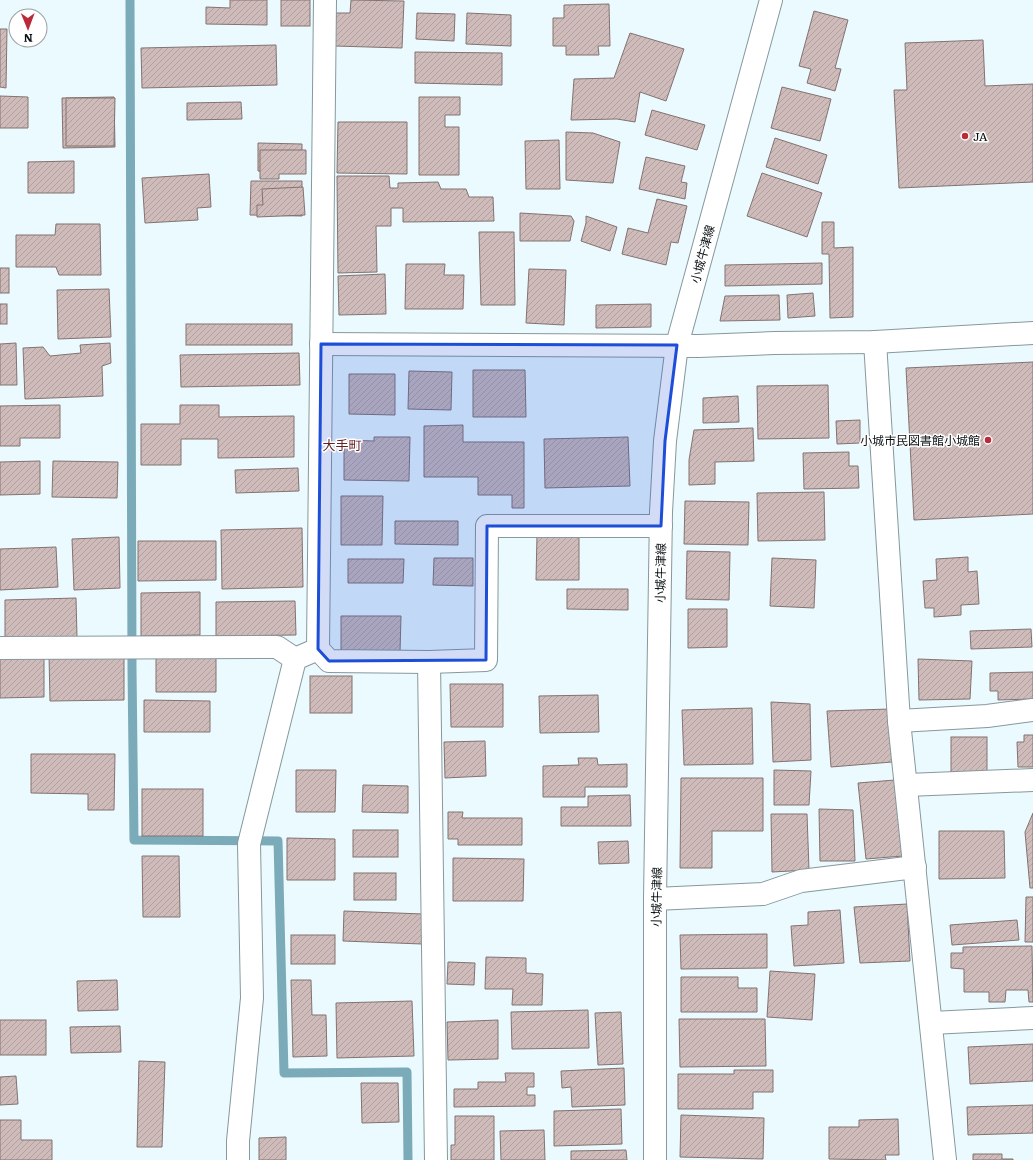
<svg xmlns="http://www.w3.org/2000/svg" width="1033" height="1160" font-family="Literata,'Noto Sans JP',serif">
<defs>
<pattern id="building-hatch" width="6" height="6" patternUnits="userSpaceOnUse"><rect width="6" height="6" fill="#cebbba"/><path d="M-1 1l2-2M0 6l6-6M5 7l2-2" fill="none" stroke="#b0a09f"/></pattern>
</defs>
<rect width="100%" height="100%" fill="#eafafe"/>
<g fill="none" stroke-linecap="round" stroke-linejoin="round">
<polyline stroke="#7baab9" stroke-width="9" points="130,0 132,668 134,840 278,841 284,1073 407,1072 408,1160"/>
</g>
<g fill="url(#building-hatch)" stroke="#837271">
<polygon points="230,0 267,0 267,25 206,24 206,7 230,8"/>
<rect x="281" y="0" width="29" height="26"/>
<polygon points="351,0 404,1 402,48 335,46 336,13 350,13"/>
<polygon points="609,4 610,46 598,46 599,55 566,55 566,46 553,46 553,18 564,18 564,5"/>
<polygon points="814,11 848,20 835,68 841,69 835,91 807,83 811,69 799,66"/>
<polygon points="417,13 455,14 454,41 416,39"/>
<polygon points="467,13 511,15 511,46 466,44"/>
<polygon points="0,29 7,29 6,88 0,87"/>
<polygon points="630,33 684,49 666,101 640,92 635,122 617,119 571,120 574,79 614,78"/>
<polygon points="983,40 985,86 1033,84 1033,182 899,188 894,90 907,90 905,43"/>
<polygon points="276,45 277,85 142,88 141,48"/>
<polygon points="415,52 502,53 502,85 415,83"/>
<polygon points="782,87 831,99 820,141 771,128"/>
<polygon points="0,96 28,97 28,128 0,128"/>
<polygon points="114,97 115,147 63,148 62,98"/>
<polygon points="419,97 460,97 460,115 445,115 445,127 459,127 459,175 419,175"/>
<polygon points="66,98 115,98 114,146 66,146"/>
<polygon points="241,102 242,119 187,120 187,103"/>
<polygon points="652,110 705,125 697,150 645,135"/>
<polygon points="338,122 407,122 407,174 337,173"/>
<polygon points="566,132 593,133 620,142 613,183 566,180"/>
<polygon points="775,138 827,155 818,184 766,167"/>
<polygon points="559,140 560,189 526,189 525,141"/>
<polygon points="258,143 302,144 302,172 258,171"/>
<polygon points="260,150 306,150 306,174 279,174 279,179 260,179"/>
<polygon points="646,157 685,166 681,182 687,183 685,199 639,189"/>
<polygon points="74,161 74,193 28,193 28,162"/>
<polygon points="762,173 822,193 807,237 747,216"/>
<polygon points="209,174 211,207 197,208 198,220 145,223 142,178"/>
<polygon points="337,176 389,176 390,188 398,188 398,183 438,182 441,189 466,189 469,197 493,197 494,221 403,222 403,208 391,208 391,226 376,226 377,272 338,273"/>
<polygon points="251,181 302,181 302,216 250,215"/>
<polygon points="303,187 305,215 257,217 257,205 263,205 262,189"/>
<polygon points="657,199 687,206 678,243 671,242 666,265 622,254 628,228 648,233"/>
<polygon points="520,213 571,216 574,221 570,241 520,241"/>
<polygon points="586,216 617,227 610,251 581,241 586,223"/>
<polygon points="822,222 834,222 834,248 853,247 853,317 830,318 829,254 822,254"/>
<polygon points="56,224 100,224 101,275 59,275 56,267 16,267 16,235 55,235"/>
<polygon points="479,232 514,232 515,305 481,305"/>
<polygon points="822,263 822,284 725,286 725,265"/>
<polygon points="406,264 445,264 444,275 464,275 463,309 405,309"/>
<rect x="0" y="268" width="9" height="25"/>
<polygon points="529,269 566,270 564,325 526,323"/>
<polygon points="385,274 386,314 339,315 338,276"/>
<polygon points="109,289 111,337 58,339 57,290"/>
<polygon points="813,293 815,316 788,318 787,295"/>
<polygon points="779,295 780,320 720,321 725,296"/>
<rect x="0" y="304" width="7" height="20"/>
<polygon points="651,304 651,327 596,328 596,305"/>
<rect x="186" y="324" width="106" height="21"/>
<polygon points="16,343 17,385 0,385 0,344"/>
<polygon points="110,343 111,363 102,366 103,396 25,399 23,348 43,347 50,356 81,353 80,345"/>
<polygon points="299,353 300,385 181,387 180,355"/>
<polygon points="1033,362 1033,514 914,520 906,368"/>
<polygon points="473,370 525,370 526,417 473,417"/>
<polygon points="409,371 452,372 451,410 408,409"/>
<polygon points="349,374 395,374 395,415 349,414"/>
<polygon points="828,385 829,438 758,439 757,386"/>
<polygon points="738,396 739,422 703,423 703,398"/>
<polygon points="60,405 60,438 20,438 20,446 0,446 0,406"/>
<polygon points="180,405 219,405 219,417 294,416 294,457 218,458 218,439 181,439 181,465 141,465 141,424 180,424"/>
<polygon points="860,420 860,443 837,444 836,421"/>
<polygon points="463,425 463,442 524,442 524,508 512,508 512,495 478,495 478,477 424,477 424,426"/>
<polygon points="753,428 754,461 715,462 715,484 689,485 689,460 694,430"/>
<polygon points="374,437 410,437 409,481 344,480 344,440 374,441"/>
<polygon points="628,437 630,486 545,488 544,439"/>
<polygon points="849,452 849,466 858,466 859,488 804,489 803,453"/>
<polygon points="40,461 40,494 0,495 0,462"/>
<polygon points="53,461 118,462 117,498 52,497"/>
<polygon points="298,468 299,491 236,493 235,470"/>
<polygon points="824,492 825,540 758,541 757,493"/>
<polygon points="341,496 383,496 382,545 341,545"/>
<polygon points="685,501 749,502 748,545 684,544"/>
<polygon points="395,521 458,521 458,545 395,544"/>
<polygon points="302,528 303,587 222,589 221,530"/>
<polygon points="537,535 579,536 579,580 536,580"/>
<polygon points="119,537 120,588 74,590 72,539"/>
<polygon points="138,541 216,541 216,580 138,581"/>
<polygon points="56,547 58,587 0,590 0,549"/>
<polygon points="687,551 730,552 729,600 686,599"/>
<polygon points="968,557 968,572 977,571 979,604 961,605 961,615 934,617 934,608 925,608 923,581 937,580 936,559"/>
<polygon points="434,558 473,558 473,586 433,585"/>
<polygon points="772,558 816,560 814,608 770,606"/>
<polygon points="348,559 404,559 403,583 348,583"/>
<polygon points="567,589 628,589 628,610 567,609"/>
<polygon points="200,592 200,635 141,636 141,593"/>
<polygon points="76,598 77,637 5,638 5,600"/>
<polygon points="295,601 296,635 216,636 216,602"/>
<polygon points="688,609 727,609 727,647 688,648"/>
<polygon points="341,616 401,616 400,652 341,652"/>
<polygon points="1031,629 1032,647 971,649 970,631"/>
<polygon points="0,654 44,654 44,697 0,698"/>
<polygon points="49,655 124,655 124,700 50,701"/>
<polygon points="156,656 216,657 216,692 156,692"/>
<polygon points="918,659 972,661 970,699 919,700"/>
<polygon points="1033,672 1033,699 998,700 998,691 990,691 990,673"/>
<rect x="310" y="676" width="42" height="37"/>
<polygon points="450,684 503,684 503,727 451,727"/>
<polygon points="598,695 599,732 540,733 539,696"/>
<polygon points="144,700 210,701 210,732 144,732"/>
<polygon points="771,702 810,704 811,760 773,762"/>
<polygon points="752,708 753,764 684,765 682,710"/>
<polygon points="890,709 892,762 831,767 827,711"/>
<polygon points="1024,735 1033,735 1033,767 1018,767 1017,742 1024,742"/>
<rect x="951" y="737" width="36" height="35"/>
<polygon points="485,741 486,776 445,778 444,742"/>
<polygon points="31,754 115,754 114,810 88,810 88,794 31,793"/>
<polygon points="578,758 597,758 598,765 627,764 627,787 585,787 585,797 543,797 543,766 579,765"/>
<polygon points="296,770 336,770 335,812 296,812"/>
<polygon points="774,770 811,771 809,805 774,805"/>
<polygon points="681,778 763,778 763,831 712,831 712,868 680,868"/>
<polygon points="895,780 903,856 866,859 858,783"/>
<polygon points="363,785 408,786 408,813 362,812"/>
<rect x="142" y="789" width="61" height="47"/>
<polygon points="630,795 631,826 561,826 561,807 588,807 588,796"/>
<polygon points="819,809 853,810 855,861 820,861"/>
<polygon points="448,812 463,812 462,818 522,818 522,845 458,845 458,839 448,839"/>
<polygon points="1033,813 1033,888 1030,888 1025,832"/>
<polygon points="771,814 807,814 809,870 772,872"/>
<rect x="353" y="830" width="45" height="27"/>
<polygon points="939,831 1004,831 1005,878 939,879"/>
<polygon points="287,838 335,839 335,880 287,880"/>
<polygon points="628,841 629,863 599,864 598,842"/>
<polygon points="142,856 179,856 180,917 143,917"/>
<polygon points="453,858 524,859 523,901 453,901"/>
<rect x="354" y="873" width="42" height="27"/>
<polygon points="1026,897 1033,897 1033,942 1025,942"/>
<polygon points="907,904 910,961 860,963 854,907"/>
<polygon points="840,910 844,963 794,966 791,926 808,925 808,912"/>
<polygon points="344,911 423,914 422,944 343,941"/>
<polygon points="1017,920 1019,940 952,945 950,925"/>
<polygon points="767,934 767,968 681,969 680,935"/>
<rect x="291" y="935" width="44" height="29"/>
<polygon points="1032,946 1033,1002 1029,1002 1028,990 1006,990 1005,1002 989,1002 989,992 964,992 964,969 951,968 951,953 963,953 963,947"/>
<polygon points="486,957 526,958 526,973 543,974 542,1005 512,1005 513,989 485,989"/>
<polygon points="448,962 475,963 474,985 447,984"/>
<polygon points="770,971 815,974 812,1020 767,1017"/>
<polygon points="681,977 738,977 738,988 757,988 757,1012 681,1012"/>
<polygon points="117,980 118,1010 78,1011 77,981"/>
<polygon points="291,980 311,980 312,1015 326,1015 327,1056 293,1057"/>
<polygon points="412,1001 414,1056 337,1058 336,1003"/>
<polygon points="588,1010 589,1048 512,1049 511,1012"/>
<polygon points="621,1012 623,1064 598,1065 595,1013"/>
<polygon points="679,1019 765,1019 766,1066 680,1067"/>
<rect x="0" y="1020" width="46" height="35"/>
<polygon points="498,1020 498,1059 448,1060 447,1022"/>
<polygon points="120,1026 121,1052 71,1053 70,1027"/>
<polygon points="1033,1044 1033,1081 970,1084 968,1047"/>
<polygon points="139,1061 165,1062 162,1147 137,1147"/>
<polygon points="624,1068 625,1105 572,1107 571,1087 562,1088 561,1071"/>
<polygon points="734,1070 773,1070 773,1092 753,1092 753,1109 678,1109 678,1074 734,1074"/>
<polygon points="505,1073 534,1073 534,1087 527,1087 527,1095 535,1095 535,1106 454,1107 454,1089 478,1089 478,1082 506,1082"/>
<polygon points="16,1076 18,1104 0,1105 0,1077"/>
<polygon points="361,1083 398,1083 399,1122 362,1123"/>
<polygon points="1033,1105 1033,1133 968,1135 967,1107"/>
<polygon points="621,1109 622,1144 554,1146 554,1111"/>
<polygon points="681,1115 764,1118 763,1159 680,1157"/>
<polygon points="455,1116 494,1116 494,1160 451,1160 451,1145 455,1145"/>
<polygon points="898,1119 899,1155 885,1155 886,1160 829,1159 829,1127 859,1127 859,1120"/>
<polygon points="0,1120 21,1120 21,1140 52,1140 52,1160 0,1160"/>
<polygon points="544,1130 545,1160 501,1160 500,1131"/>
<polygon points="286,1137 286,1160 259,1160 259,1138"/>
<polygon points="626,1150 627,1160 571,1160 571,1151"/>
<polygon points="973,1154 1002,1154 1002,1159 1013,1159 1013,1160 973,1160"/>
</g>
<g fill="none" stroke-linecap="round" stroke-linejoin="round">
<g stroke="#87989e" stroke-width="24">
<g id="minor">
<polyline points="875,342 899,721 945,1160"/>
<polyline points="321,344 699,346 774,343 875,342 1033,333"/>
<polyline points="0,648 277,647 295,659"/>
<polyline points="318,649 329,661 429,662 486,660 487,526 661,526"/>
<polyline points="429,662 436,1160"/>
<polyline points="899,721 987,716 1033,710"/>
<polyline points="907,785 1033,780"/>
<polyline points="655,899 763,894 801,881 915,867"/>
<polyline points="931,1023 1033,1018"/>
<polyline points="238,1160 238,1141 252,998 249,844 295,659 318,649 325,0"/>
</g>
</g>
<g stroke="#87989e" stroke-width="24">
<polyline id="major" points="655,1160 655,899 661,512 665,441 677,345 771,0"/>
</g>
<use href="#minor" stroke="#fff" stroke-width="22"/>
<use href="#major" stroke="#fff" stroke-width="22"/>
</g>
<path fill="#1d4ed8" fill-opacity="0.2" stroke="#1d4ed8" stroke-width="3" stroke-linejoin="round" d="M321,344L677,345L665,441L661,526H487L486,660L329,661L318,649Z"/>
<g fill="#bb2a39" stroke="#fff" stroke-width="1.5">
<circle cx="965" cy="136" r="4"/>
<circle cx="988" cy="440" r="4"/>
</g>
<g text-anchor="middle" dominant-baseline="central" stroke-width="3" stroke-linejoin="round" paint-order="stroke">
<g font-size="12" fill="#0a1012" stroke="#fff" text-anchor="start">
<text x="973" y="136">JA</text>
<text x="980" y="440" text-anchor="end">小城市民図書館小城館</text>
</g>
<g font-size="12" fill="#0a1012" stroke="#fff">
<text transform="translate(702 254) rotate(-75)">小城牛津線</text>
<text transform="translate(660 573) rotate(-89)">小城牛津線</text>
<text transform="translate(656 897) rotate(-89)">小城牛津線</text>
</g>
<g font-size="13" fill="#652023" stroke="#fff">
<text x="342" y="444">大手町</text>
</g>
</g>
<g transform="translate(28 28) rotate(179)"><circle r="19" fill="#ffffff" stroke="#9d9fa0"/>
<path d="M0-3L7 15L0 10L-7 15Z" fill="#bb2a39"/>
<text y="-6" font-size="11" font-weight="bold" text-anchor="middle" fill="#0a1012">N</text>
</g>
</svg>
